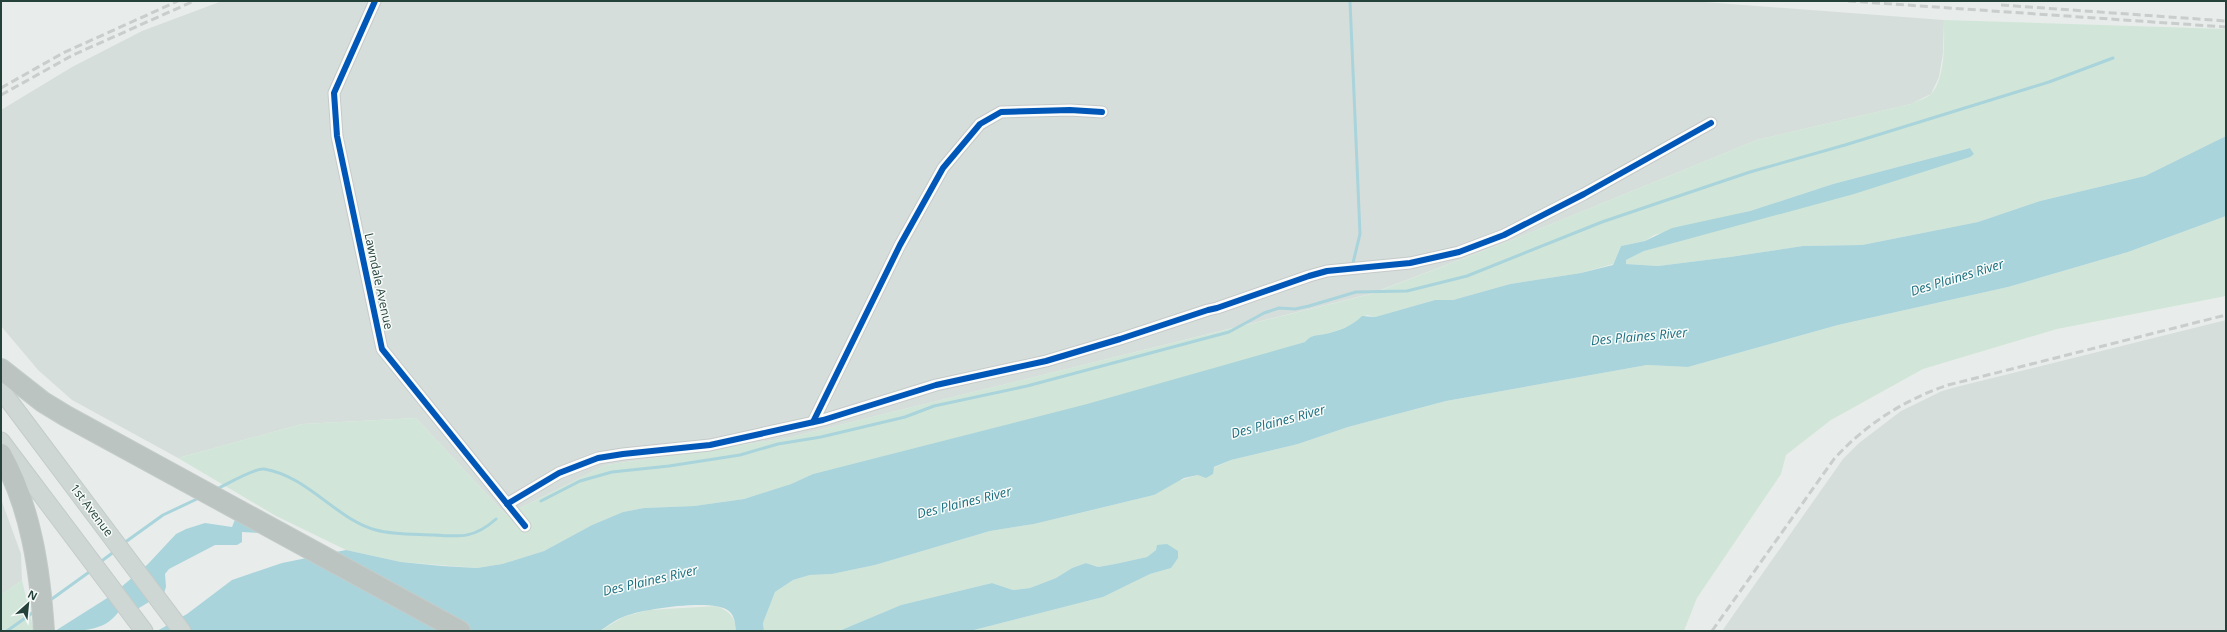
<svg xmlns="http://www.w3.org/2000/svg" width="2227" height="632" font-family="'Open Sans',sans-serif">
<rect width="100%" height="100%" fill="#e8edeb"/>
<g fill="#d6dedb">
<polygon points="222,1 1691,1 1944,20 1943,53 1939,77 1931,94 1911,104 1757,140 1527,234 1370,294 787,438 606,465 506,515 416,418 302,424 178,458 72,400 38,370 1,326 1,110 72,67 142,31"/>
<polygon points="2226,320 2226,631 1722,631 1843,459 1859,443 1901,411 1942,391 1956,387"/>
<polygon points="1,499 21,554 22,580 1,595"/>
</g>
<g fill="#d1e6d8">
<path d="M1944,20L2226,29V136L2145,176L2040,201L1978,222L1862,245L1803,246L1730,257L1658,266L1626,264V260L1644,251L1974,154L1970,148L1833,184L1750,211L1654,235L1645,241L1621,246L1613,264L1581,273L1510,284L1453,300H1435L1375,317L1367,315C1355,323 1340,331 1325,334C1317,336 1311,334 1305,342L1181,381L813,474L791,484L744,499L694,506L644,508L623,512L592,525L544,551L502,564L477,568L401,562L346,550L276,516L178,458L302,424L416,418L506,515L606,465L787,438L1371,294L1527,234L1757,140L1911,104C1916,101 1927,98 1931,94C1946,78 1944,40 1944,20Z"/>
<polygon points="2226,216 2226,296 2057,329 1923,369 1831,420 1786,455 1781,474 1697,598 1684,631 970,631 1103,597 1150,574 1170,568 1156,550 1147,557 1115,564 1098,567 1086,563 1072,568 1056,578 1030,588 1013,590 992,583 901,605 839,631 764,631 763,623 775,592 793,580 810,575 832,574 875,565 990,531 1034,524 1154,495 1174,482 1198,475 1231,460 1298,444 1348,427 1446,401 1647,365 1688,367 1838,325 2008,287 2128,252"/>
<polygon points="22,580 34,631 1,631 1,595"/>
<path d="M717,606C730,612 735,617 736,631H600L623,617L648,610Z"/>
</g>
<g fill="#a9d4db">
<path d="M2226,136V216L2128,252L2008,287L1838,325L1688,367L1647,365L1446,401L1348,427L1298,444L1231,460L1214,467L1213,474L1206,478L1198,475L1184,478L1154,495L1034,524L990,531L875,565L832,574L810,575L793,580L775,592L763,623L764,631H736C735,624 735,616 729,611C714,598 641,609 623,617C615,620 607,626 600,631H157L187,614L232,580L282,563L346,550L401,562L442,566L477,568L502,564L544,551L592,525L623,512L644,508L694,506L744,499L791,484L813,474L1087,404L1305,342C1311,334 1317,336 1325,334C1337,332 1354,325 1362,316L1375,317L1435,300H1453L1510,284L1581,273L1613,265L1621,246L1645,241L1672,228L1750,211L1833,184L1970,148L1974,154L1970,157L1854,194L1644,251L1626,260V264L1658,266L1730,257L1803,246L1862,245L1978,222L2040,201L2145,176Z"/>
<path d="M236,517L260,533L242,532V542L237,545H215L169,569L165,574L166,587L164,593L139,608L119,611C105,632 81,631 55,631L112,595L148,564L176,534L186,529L205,523L232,527Z"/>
<polygon points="1167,544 1178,551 1178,558 1171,568 1150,574 1103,597 970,631 839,631 901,605 992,583 1013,590 1030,588 1056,578 1072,568 1086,563 1098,567 1115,564 1147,557 1156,550 1157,545"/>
</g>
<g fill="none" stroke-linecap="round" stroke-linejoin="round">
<g stroke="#a9d4db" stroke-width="3">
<polyline points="1350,1 1360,234 1353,263"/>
<path d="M217,489C227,484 254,468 264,469C308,476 337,520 376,530C394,535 416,534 434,535C461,537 475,538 496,519"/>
<polyline points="541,501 580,481 612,472 669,466 740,455 778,444 821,437 905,417 934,406 1027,386 1229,332 1264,313 1279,308 1295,309 1309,306 1356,292 1407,291 1467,276 1602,222 1658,203 1750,172 1845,145 2049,82 2113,58"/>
<polyline points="124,543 163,515 199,498"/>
<polyline points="99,563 115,551"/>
<polyline points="49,601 92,570"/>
<polyline points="7,631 35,611"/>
</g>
<g stroke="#c5cac8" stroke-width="13">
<g id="minor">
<polyline points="375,1 334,93 337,136 382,349 525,526"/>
<polyline points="813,422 900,245 943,168 980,124 1001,112 1070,110 1102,112"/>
<polyline points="507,504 559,473 598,458 623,454 710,445 823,420 936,385 1046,361 1120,339 1208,310 1217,308 1309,276 1327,271 1410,263 1459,252 1504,235 1584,194 1711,123"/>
</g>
</g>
<g stroke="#c3ccc9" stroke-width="19">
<g id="primary">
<polyline points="1,390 182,631"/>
<polyline points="1,441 144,631"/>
</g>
</g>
<g stroke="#c3ccc9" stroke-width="22">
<g id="motorway">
<polyline points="1,369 43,402 66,416 460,631"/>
<path d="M1,454C31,507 40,571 44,631"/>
</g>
</g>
<use href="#minor" stroke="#fcfcfc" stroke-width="11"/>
<use href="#primary" stroke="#cfd7d5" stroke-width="17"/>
<use href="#motorway" stroke="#bcc4c2" stroke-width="20"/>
<g stroke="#c9cdcc" stroke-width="3" stroke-dasharray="8 4" stroke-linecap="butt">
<polyline points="1848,1 2226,27"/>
<polyline points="2001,5 2226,21"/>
<polyline points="1,88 63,53 178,1"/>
<polyline points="1,95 73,55 194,1"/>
<path d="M1712,631L1834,459C1866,424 1904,400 1948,385L2226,315"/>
</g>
<g stroke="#f7fbf9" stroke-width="8">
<g id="cycleway">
<polyline points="375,1 334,93 337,136 382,349 525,526"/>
<polyline points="813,422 900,245 943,168 980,124 1001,112 1070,110 1102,112"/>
<polyline points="507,504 559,473 598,458 623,454 710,445 823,420 936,385 1046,361 1120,339 1208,310 1217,308 1309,276 1327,271 1410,263 1459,252 1504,235 1584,194 1711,123"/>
</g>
</g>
<use href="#cycleway" stroke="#0057b8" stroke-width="6"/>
</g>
<g text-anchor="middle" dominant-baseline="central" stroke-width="3" stroke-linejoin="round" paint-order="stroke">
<g font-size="12" fill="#24423a" stroke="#f7fbf9">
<text transform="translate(379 281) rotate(78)">Lawndale Avenue</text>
<text transform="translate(92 510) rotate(53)">1st Avenue</text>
</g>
<g font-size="13" font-style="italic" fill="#1c6f80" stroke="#f7fbf9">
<text transform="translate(1957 277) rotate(-17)">Des Plaines River</text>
<text transform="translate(1639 336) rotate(-5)">Des Plaines River</text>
<text transform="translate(1278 421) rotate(-15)">Des Plaines River</text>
<text transform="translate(964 502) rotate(-14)">Des Plaines River</text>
<text transform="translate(650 580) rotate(-13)">Des Plaines River</text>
</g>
</g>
<rect width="2227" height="632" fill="none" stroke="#24423a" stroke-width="4"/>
<g transform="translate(28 604) rotate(27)" stroke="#f7fbf9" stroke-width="3" paint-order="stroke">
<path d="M0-3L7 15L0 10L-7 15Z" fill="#24423a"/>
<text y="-6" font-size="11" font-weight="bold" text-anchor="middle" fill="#24423a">N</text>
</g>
</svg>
